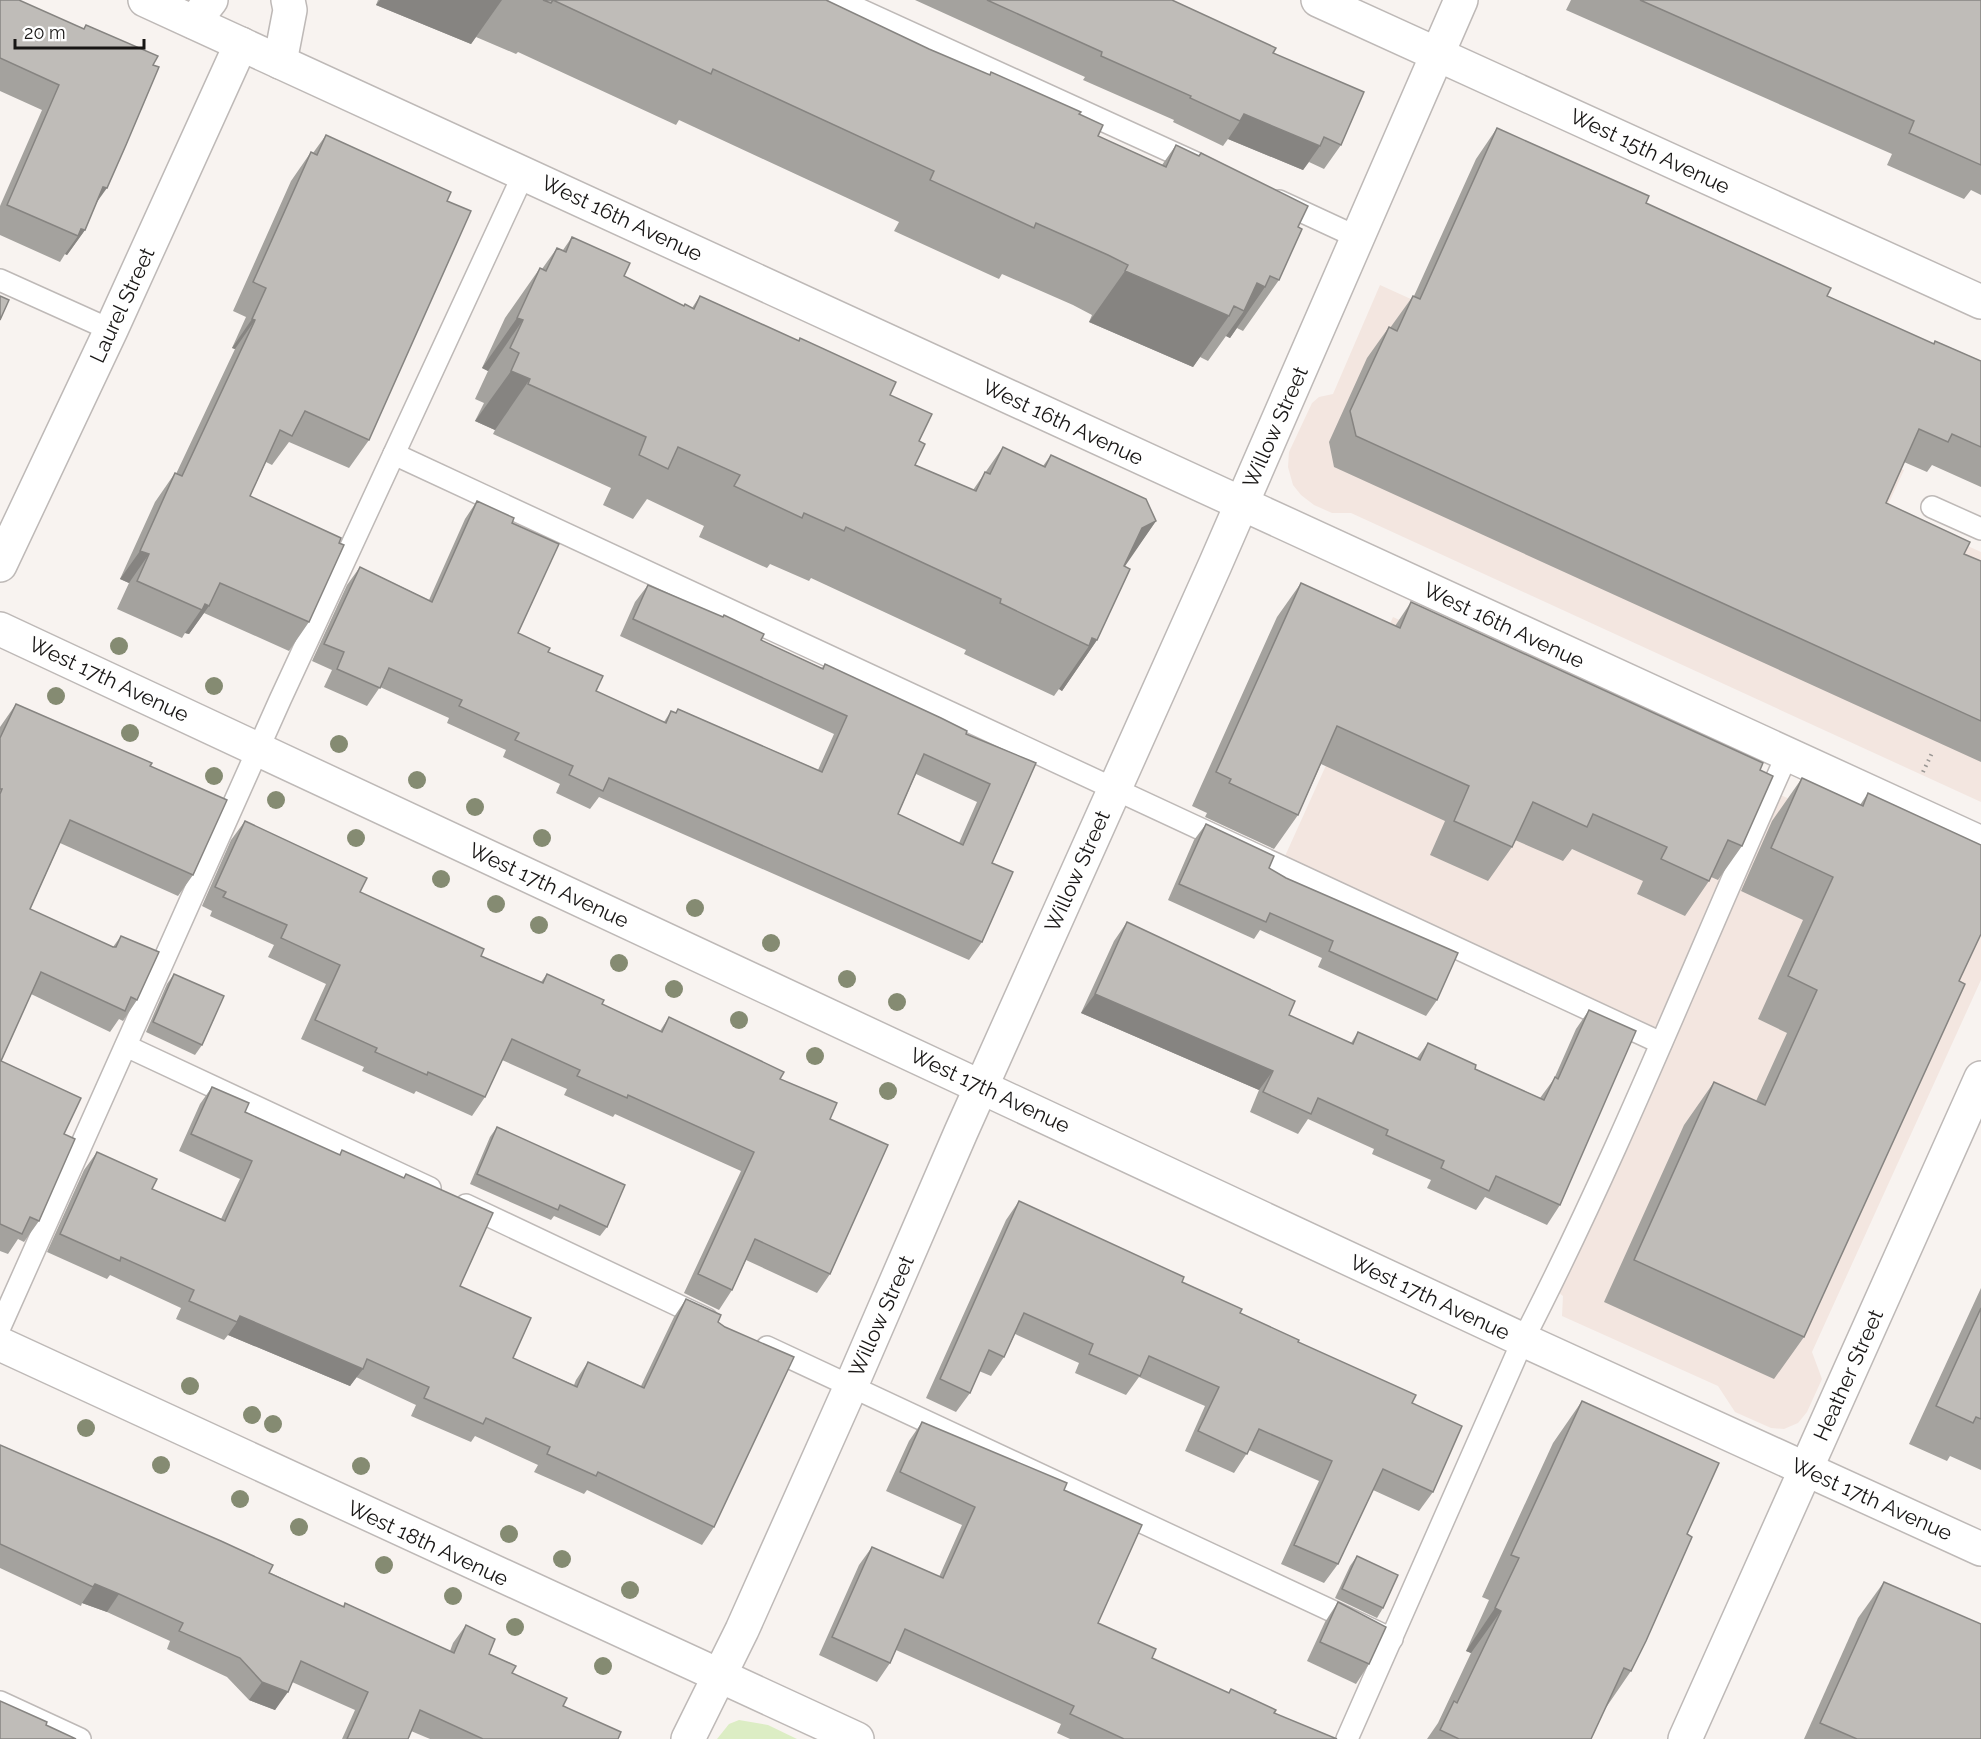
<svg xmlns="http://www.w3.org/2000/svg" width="1981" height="1739" font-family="Raleway,sans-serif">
<rect width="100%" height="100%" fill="#f8f3f0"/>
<g fill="#f3e6e0">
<polygon points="1380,285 1753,454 1772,411 1904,470 1886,509 1981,552 1981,802 1351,513 1332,513 1314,505 1301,495 1293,485 1288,467 1289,452 1312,403 1319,397 1333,394"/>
<polygon points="1393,617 1981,887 1981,980 1812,1352 1822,1379 1807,1412 1798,1423 1784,1429 1771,1428 1735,1412 1718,1386 1562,1316 1563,1296 1550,1286 1661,1043 1281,865"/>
</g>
<polygon fill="#dcedc4" points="739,1720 768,1725 797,1739 717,1739 729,1724"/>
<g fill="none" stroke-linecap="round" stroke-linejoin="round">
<g stroke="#beb9b7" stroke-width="24">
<g id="lane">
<polyline points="839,0 1196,163"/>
<polyline points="1279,201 1359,238"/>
<polyline points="0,280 111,330"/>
<polyline points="394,454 1661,1043"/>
<polyline points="1932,507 1981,529"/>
<polyline points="126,1046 430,1188"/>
<polyline points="466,1205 707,1319"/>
<polyline points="0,1327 280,700 524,173"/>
<polyline points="767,1347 1392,1639"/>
<polyline points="0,1702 80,1739"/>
<path d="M1347,1739L1523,1340C1621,1150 1699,950 1787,755"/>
</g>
</g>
<g stroke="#beb9b7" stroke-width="36">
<g id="street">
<polyline points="1318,0 1981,302"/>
<polyline points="194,22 211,0"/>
<polyline points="280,62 290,10 288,0"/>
<polyline points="0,565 111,330 241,44"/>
<polyline points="0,629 1523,1340 1981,1549"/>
<polyline points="0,1344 857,1739"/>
<polyline points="688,1739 742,1630 851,1386 961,1132 1215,565 1461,0"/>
<polyline points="1685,1739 1981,1078"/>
</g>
</g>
<g stroke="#beb9b7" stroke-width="36">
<polyline id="secondary" points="145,0 1981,843"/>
</g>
<polyline stroke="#9a9794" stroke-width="4" stroke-dasharray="1.5 4.5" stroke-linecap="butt" points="1923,772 1932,753"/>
<use href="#lane" stroke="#fff" stroke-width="21"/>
<use href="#street" stroke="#fff" stroke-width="33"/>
<use href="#secondary" stroke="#fff" stroke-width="33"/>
</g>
<g fill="#858b72">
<circle cx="119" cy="646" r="9"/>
<circle cx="214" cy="686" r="9"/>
<circle cx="56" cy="696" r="9"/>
<circle cx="130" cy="733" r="9"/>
<circle cx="339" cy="744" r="9"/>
<circle cx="214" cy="776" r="9"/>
<circle cx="417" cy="780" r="9"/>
<circle cx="276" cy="800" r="9"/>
<circle cx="475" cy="807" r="9"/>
<circle cx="356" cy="838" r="9"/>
<circle cx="542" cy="838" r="9"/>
<circle cx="441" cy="879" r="9"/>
<circle cx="496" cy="904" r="9"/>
<circle cx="695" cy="908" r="9"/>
<circle cx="539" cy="925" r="9"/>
<circle cx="771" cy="943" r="9"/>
<circle cx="619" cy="963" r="9"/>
<circle cx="847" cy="979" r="9"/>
<circle cx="674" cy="989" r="9"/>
<circle cx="897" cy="1002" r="9"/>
<circle cx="739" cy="1020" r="9"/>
<circle cx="815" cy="1056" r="9"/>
<circle cx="888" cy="1091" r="9"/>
<circle cx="190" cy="1386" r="9"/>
<circle cx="252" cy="1415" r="9"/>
<circle cx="273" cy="1424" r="9"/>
<circle cx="86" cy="1428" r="9"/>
<circle cx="161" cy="1465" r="9"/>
<circle cx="361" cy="1466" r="9"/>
<circle cx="240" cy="1499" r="9"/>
<circle cx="299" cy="1527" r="9"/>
<circle cx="509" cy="1534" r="9"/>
<circle cx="562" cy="1559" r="9"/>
<circle cx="384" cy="1565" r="9"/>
<circle cx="630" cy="1590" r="9"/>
<circle cx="453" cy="1596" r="9"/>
<circle cx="515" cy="1627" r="9"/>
<circle cx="603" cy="1666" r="9"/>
</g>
<g fill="#a4a29e" fill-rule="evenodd">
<polygon points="0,0 83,29 86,25 153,65 85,230 67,255 65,254 60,262 0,235 0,206 42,110 0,91"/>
<polygon points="378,0 826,0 929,49 989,75 991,72 1079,114 1098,136 1162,165 1176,145 1199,156 1201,153 1298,227 1279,280 1243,331 1237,328 1230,338 1226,336 1208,361 1200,357 1193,367 1089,322 1092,315 1073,305 1002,274 999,279 894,231 899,222 679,120 676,125 518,52 516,54 476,37 471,44 376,5"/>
<polygon points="915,0 1172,0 1273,53 1341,145 1324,169 1309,162 1303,170 1228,139 1223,146 1173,122 1174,120 1083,80 1085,77"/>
<polygon points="1571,0 1981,0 1981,195 1971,190 1964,199 1887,165 1892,154 1566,10"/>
<polygon points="1497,128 1827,296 1933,344 1935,341 1981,361 1981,487 1932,465 1927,472 1904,462 1886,503 1964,554 1981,561 1981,762 1334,467 1329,442 1367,358 1389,327 1390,328 1413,296 1414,296 1476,159"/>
<polygon points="326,135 447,201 369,440 349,468 289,442 272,465 266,462 250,496 309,622 289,651 204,613 189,634 185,633 182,638 117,609 129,583 120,579 155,502 175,473 176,474 235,349 232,348 246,317 233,311 291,181 311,152 313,153"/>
<polygon points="572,237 624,276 683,306 692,308 700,296 799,341 800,338 890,395 919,441 915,465 973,490 1003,447 1043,466 1051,455 1156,521 1124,566 1097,640 1062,691 1059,689 1054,696 964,654 966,650 811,578 809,581 770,564 767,568 699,537 704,526 647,499 633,519 603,505 611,488 493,434 495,430 475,421 484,403 475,399 488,371 482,368 505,318 540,268 542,269 557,248 563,250"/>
<path d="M477,501L512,523L518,633L548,652L596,691L664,722L671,711L675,713L678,709L818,770L834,734L620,636L635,602L648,585L761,640L822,668L825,664L966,734L1036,763L992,863L982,942L969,960L599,797L590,809L556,793L560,784L503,757L506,750L447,723L449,718L380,687L367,706L324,687L332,670L312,661L347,585L360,567L429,600L465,519ZM916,774L977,802L959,843L898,814Z"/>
<polygon points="1301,583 1395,626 1411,602 1760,770 1742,846 1718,880 1711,877 1709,881 1685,916 1637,894 1643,881 1572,849 1563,861 1515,840 1512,847 1488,881 1430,855 1445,821 1321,764 1298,815 1274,849 1205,817 1207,813 1192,806 1277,617"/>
<polygon points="16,704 150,766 193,875 178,896 60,843 30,909 113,947 121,936 137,1000 123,1021 119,1019 110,1032 31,994 1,1061 64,1134 39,1221 24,1242 18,1239 8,1254 0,1251 0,727"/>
<polygon points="1802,778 1860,805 1868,793 1959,981 1804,1337 1774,1379 1604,1302 1684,1125 1714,1082 1756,1101 1787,1033 1758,1019 1803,920 1741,891 1772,821"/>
<polygon points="245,821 360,892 481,956 541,982 547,974 602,1004 660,1031 669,1017 780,1079 830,1119 830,1274 817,1293 746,1260 732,1290 719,1310 684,1293 741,1171 615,1114 613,1117 564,1095 567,1089 502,1060 485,1097 472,1116 416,1091 414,1094 362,1071 364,1067 301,1039 326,984 268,957 274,945 210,916 212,911 202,906 231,840"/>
<polygon points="1206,824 1269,868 1437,1000 1426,1016 1318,967 1322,958 1260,930 1254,939 1168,900 1194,840"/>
<polygon points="1127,922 1289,1015 1351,1043 1358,1032 1417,1058 1428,1043 1475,1069 1540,1098 1554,1079 1576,1029 1589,1010 1560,1205 1547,1225 1485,1197 1476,1210 1427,1188 1431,1180 1372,1154 1374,1149 1308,1119 1298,1134 1250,1112 1259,1090 1081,1013 1114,941"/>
<polygon points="174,974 202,1045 195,1055 146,1032 167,984"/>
<polygon points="212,1087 245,1112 339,1155 342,1150 404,1178 406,1174 460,1286 513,1358 574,1385 576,1380 588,1362 641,1386 674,1317 686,1299 718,1322 714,1527 702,1545 587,1490 584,1494 534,1472 538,1465 475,1436 471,1442 411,1416 416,1405 356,1377 350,1386 228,1335 224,1340 176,1319 181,1308 110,1275 107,1279 47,1252 84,1170 97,1152 152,1189 221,1219 240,1179 179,1151 200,1104"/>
<polygon points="497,1127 607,1227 600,1236 554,1216 551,1220 470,1184 490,1137"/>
<polygon points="1019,1201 1182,1282 1412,1403 1433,1492 1419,1511 1373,1490 1338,1564 1324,1583 1281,1564 1319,1481 1249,1450 1234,1473 1185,1451 1205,1406 1139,1377 1126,1395 1075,1373 1079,1363 1015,1334 1004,1357 991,1376 979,1371 970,1393 956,1412 926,1398 1006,1220"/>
<polygon points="1981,1288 1981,1470 1950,1456 1947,1461 1909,1444"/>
<polygon points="1582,1401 1687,1534 1631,1671 1605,1709 1591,1739 1427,1739 1438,1723 1471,1653 1466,1651 1489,1600 1482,1597 1553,1443"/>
<polygon points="922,1422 1064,1490 1098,1623 1152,1658 1228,1693 1231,1689 1274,1713 1337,1739 1070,1739 1057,1733 1061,1724 896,1650 890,1663 877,1682 819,1655 859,1565 872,1547 939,1577 962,1525 886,1491 909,1441"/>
<polygon points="0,1445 343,1607 345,1603 450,1651 453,1643 466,1625 489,1654 512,1673 618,1739 430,1739 411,1731 408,1739 342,1739 355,1710 292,1682 275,1710 249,1700 227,1677 167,1649 170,1641 107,1612 82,1603 81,1606 0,1568"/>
<polygon points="1357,1556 1383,1608 1377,1618 1335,1598 1350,1566"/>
<polygon points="1884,1582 1981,1739 1804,1739 1858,1618"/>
<polygon points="1338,1602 1369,1664 1356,1684 1307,1661 1325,1622"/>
</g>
<g fill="#868481">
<polygon points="380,0 502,0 471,44 376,5"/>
<polygon points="1244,114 1320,146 1303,170 1228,139 1240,121"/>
<polygon points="103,187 107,188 89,213"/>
<polygon points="81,229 85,230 67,255 65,254 78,236"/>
<polygon points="1125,271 1229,316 1193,367 1089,322"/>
<polygon points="1257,283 1265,287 1230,338 1226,336 1244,311"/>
<polygon points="517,318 523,320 488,371 482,368"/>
<polygon points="252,319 255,320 235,349 232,348"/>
<polygon points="511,371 530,379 495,430 475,421"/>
<polygon points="1156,521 1121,572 1142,528"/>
<polygon points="140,551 149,554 129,583 120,579"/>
<polygon points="205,604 209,606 189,634 185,633"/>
<polygon points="1092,638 1097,640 1062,691 1059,689 1089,646"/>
<polygon points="1095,994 1273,1071 1259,1090 1081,1013"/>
<polygon points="240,1316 363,1369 350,1386 228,1335 237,1322"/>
<polygon points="95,1584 119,1594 107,1612 82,1603"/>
<polygon points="1495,1608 1501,1611 1471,1653 1466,1651"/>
<polygon points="262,1682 288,1692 275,1710 249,1700"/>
</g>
<g fill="#bfbcb8" stroke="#868481" stroke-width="1.5" fill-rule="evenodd">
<polygon points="0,0 19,0 84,29 86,25 158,56 153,65 159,67 126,145 107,188 103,187 85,230 81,229 78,236 7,205 59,85 0,58"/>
<polygon points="543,0 826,0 929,49 990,75 991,72 1081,112 1079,114 1103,125 1098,136 1166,167 1176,145 1199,156 1201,153 1308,206 1298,227 1302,229 1279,280 1270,276 1265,287 1257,283 1244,311 1234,306 1229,316 1125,271 1128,265 1108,255 1036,223 1034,228 930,180 934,171 713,69 711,74 553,0 551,3"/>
<polygon points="987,0 1172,0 1276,48 1273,53 1364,92 1341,145 1324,137 1320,146 1244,114 1240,121 1190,98 1191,96 1101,56 1102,52"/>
<polygon points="1640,0 1981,0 1981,165 1909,133 1914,121"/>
<polygon points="1497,128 1649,196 1646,203 1831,288 1827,296 1934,344 1935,341 1981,361 1981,447 1952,434 1948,442 1919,429 1886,503 1970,542 1964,554 1981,561 1981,721 1356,436 1350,411 1389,327 1397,331 1413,296 1420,299"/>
<polygon points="326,135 451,192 447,201 471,211 369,440 305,411 292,436 280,430 250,496 341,538 339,543 344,545 309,622 220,583 209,606 205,604 202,610 137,581 149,554 140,551 175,473 182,476 255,320 252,319 266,288 253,282 311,152 317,155"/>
<polygon points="572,237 630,263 624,276 684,306 685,304 694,309 700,296 799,341 800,338 896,382 890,395 932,414 919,441 925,444 915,465 976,491 985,472 990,474 1003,447 1045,467 1051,455 1146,499 1156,521 1142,528 1124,566 1130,569 1097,640 1092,638 1089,646 1000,603 1001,599 846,527 844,531 804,513 802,518 734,486 740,475 678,447 668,469 639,455 646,437 528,384 530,379 511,371 519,353 510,348 523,320 517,318 540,268 546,271 557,248 566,252"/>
<polygon points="0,296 9,300 0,320"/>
<path d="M477,501L514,518L512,523L559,544L518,633L550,648L548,652L603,676L596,691L666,723L671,711L676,713L678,709L822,772L847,716L633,619L648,585L723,617L724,615L764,634L761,640L823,669L825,664L941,718L967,731L966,734L1036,763L992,863L1013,872L982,942L609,778L603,791L569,775L573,766L515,740L519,733L459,706L462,700L389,668L380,688L337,669L344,652L324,644L360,567L432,602ZM924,754L990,784L963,845L898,814Z"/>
<polygon points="1301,583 1400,628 1411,602 1763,763 1760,770 1773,776 1742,846 1728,840 1709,881 1661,859 1667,847 1593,814 1587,827 1533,802 1512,847 1454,821 1469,786 1337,726 1298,815 1229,783 1231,779 1216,772"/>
<polygon points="16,704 152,763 150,766 227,800 193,875 70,820 30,909 113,947 116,947 121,936 159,952 137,1000 131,997 125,1011 41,972 1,1061 81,1098 64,1134 75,1139 39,1221 30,1217 22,1234 0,1224 0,794 2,789 0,789 0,738"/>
<polygon points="1802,778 1863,806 1868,793 1981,845 1981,934 1959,981 1965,984 1804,1337 1634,1260 1714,1082 1765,1105 1817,990 1788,976 1833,877 1771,848"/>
<polygon points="245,821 367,878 360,892 484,949 481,956 543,983 547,974 604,1000 602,1004 662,1032 669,1017 784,1072 780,1079 837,1103 830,1119 888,1145 830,1274 755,1239 732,1290 698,1274 754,1152 628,1095 627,1098 577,1076 580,1070 512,1039 485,1097 428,1072 427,1075 375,1052 377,1048 315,1020 340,965 281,938 287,925 223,897 226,892 215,887"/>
<polygon points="1206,824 1274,856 1269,868 1286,878 1458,953 1437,1000 1329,951 1333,941 1270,913 1266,922 1179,884"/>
<polygon points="1127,922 1295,1001 1289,1015 1353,1044 1358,1032 1420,1060 1428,1043 1476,1065 1475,1069 1544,1100 1555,1077 1558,1079 1589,1010 1636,1031 1560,1205 1496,1176 1489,1191 1441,1168 1444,1161 1386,1135 1388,1130 1318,1098 1311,1114 1263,1092 1273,1071 1095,994"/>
<polygon points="174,974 224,996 202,1045 153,1022"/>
<polygon points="212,1087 249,1103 245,1112 340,1155 342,1150 404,1178 406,1174 493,1213 460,1286 531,1318 513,1358 577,1387 588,1362 644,1388 686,1299 721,1315 718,1322 725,1327 794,1357 714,1527 598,1472 596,1476 547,1454 550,1447 486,1418 483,1424 424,1398 429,1387 367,1359 363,1369 240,1316 237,1322 189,1301 194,1290 121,1257 120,1261 60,1234 97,1152 157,1179 152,1189 225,1221 252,1161 191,1134"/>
<polygon points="497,1127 625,1185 607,1227 560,1205 558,1210 477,1174"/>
<polygon points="1019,1201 1184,1277 1182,1282 1242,1309 1240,1313 1299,1340 1298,1342 1416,1395 1412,1403 1462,1426 1433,1492 1383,1469 1338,1564 1294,1545 1332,1461 1259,1429 1247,1454 1198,1431 1219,1387 1149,1356 1140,1376 1089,1354 1093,1344 1024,1313 1004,1357 989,1350 970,1393 940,1379"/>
<polygon points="1981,1308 1981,1419 1976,1417 1973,1423 1936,1406"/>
<polygon points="1582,1401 1719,1463 1687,1534 1692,1537 1646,1641 1631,1671 1624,1668 1591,1739 1459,1739 1440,1730 1454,1701 1457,1703 1501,1611 1495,1608 1519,1558 1511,1555"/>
<polygon points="922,1422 1067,1483 1064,1490 1142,1525 1098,1623 1156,1649 1152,1658 1229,1693 1231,1689 1276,1710 1274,1713 1337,1739 1124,1739 1070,1714 1074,1706 905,1629 890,1663 832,1637 872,1547 943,1578 975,1507 900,1472"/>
<polygon points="0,1445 221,1541 273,1565 269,1573 344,1607 345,1603 454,1653 466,1625 495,1639 489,1654 516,1666 512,1673 567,1698 563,1706 621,1732 618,1739 483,1739 420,1710 408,1739 347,1739 368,1692 301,1661 288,1692 262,1682 240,1658 179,1631 183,1623 119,1594 95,1584 93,1587 0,1544"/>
<polygon points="1357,1556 1398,1575 1383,1608 1342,1589"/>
<polygon points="1884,1582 1981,1624 1981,1739 1857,1739 1820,1723"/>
<polygon points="1338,1602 1386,1627 1369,1664 1320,1642"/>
<polygon points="0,1701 47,1722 46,1725 76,1739 0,1739"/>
</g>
<g text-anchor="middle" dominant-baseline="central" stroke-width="4.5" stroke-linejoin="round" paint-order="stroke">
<g font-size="21" fill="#181615" stroke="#fff">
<text transform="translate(1650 151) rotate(25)">West 15th Avenue</text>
<text transform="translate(622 218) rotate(25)">West 16th Avenue</text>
<text transform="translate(122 305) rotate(-65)">Laurel Street</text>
<text transform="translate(1063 422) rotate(25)">West 16th Avenue</text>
<text transform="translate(1275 427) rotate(-66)">Willow Street</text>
<text transform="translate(1504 625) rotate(25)">West 16th Avenue</text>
<text transform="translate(109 679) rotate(25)">West 17th Avenue</text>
<text transform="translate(1077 871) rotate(-66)">Willow Street</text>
<text transform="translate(549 885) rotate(25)">West 17th Avenue</text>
<text transform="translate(990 1090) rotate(25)">West 17th Avenue</text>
<text transform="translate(1430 1297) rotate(25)">West 17th Avenue</text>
<text transform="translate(881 1316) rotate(-66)">Willow Street</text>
<text transform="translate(1848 1375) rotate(-66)">Heather Street</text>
<text transform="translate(1872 1499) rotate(24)">West 17th Avenue</text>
<text transform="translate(428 1543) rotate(25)">West 18th Avenue</text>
</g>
</g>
<path d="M15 39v9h129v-9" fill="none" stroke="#181615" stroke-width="3"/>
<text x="24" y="39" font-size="18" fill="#181615" stroke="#ffffff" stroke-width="4.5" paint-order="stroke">20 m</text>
</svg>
